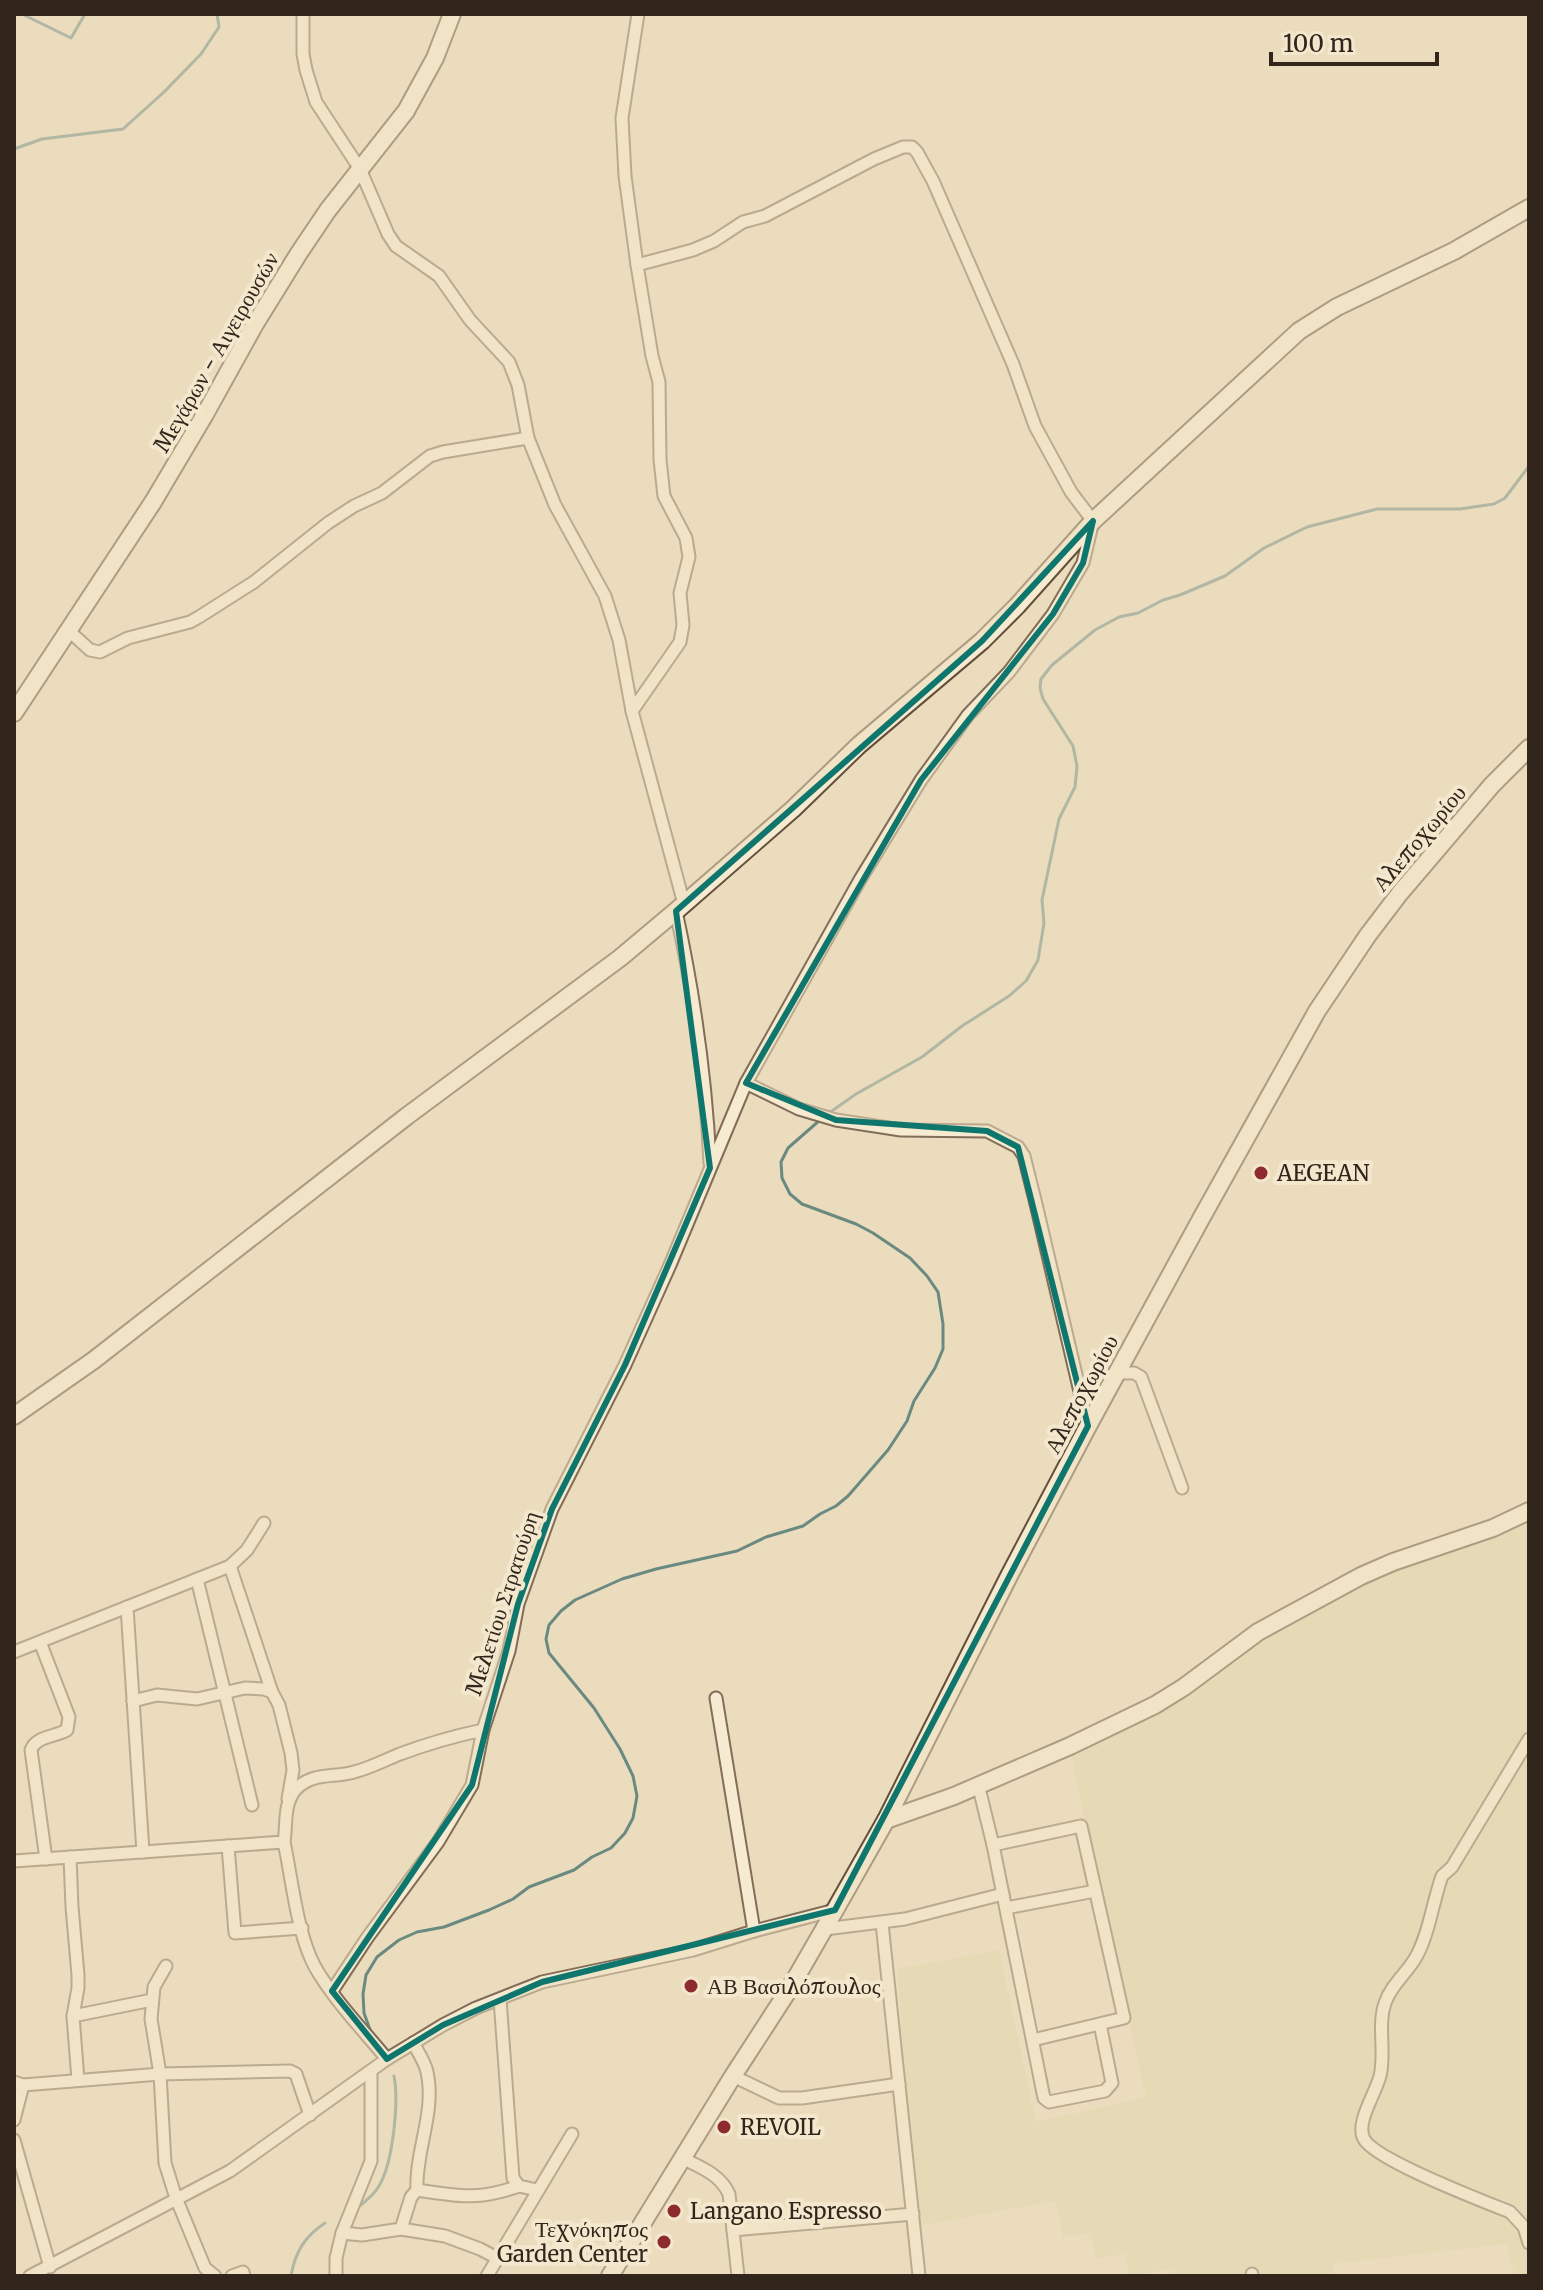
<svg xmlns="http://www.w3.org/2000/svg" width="1543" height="2290" font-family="Merriweather,serif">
<rect width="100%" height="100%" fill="#ebdcbe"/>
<polygon fill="#e0d6ac" points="1529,1516 1529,2276 1515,2276 1506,2244 1332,2264 1335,2276 1176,2276 1174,2268 1129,2276 1125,2254 1096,2258 1091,2233 1063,2237 1056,2201 917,2226 897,1969 999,1950 1036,2122 1146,2097 1071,1756 1177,1703 1270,1633 1368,1580"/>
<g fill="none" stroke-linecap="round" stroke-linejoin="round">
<g stroke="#6a8a81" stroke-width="3">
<polyline points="22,14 71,38 85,14"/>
<polyline points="14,149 42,139 123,129 164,92 201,54 219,27 217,14"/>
<polyline points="829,1113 856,1094 922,1057 962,1026 1009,996 1026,981 1038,960 1044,923 1042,900 1059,819 1075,787 1077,766 1073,746 1043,699 1040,688 1041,679 1052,665 1095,630 1119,617 1138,613 1163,600 1180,595 1225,576 1264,548 1307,527 1377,509 1460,509 1494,504 1505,498 1529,466"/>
<polyline points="372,2035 364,2013 363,1994 366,1975 377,1957 399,1940 417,1932 444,1927 489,1910 513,1899 529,1887 574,1870 592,1857 611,1848 625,1833 633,1818 637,1796 633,1776 620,1749 594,1708 549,1653 546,1639 549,1625 561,1611 575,1600 622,1579 656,1569 737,1551 766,1537 803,1526 820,1514 836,1506 848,1496 888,1450 907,1421 914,1401 935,1368 943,1349 943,1324 938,1292 927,1276 910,1258 873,1233 856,1224 802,1204 790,1194 782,1178 781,1162 788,1148 820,1120"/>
<path d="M357,2208C365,2202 374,2195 379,2186C393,2163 399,2102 394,2076"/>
<path d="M291,2276C295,2252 305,2236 325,2223"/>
</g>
<g stroke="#826d58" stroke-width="15">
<g id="street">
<polyline points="303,14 303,54 306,70 316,102 360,169 388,234 396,246 439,276 470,320 509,362 518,385 528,438"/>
<polyline points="638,14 622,118 625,176 637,265 652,356 659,382 660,460 664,496 686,538 689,557 680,593 683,625 680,642 632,711 684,904"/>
<polyline points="68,630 90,650 100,652 128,638 190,622 199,617 254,582 328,523 354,506 382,493 430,456 443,452 528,438 555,505 605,596 619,640 632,711"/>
<path d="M676,911C694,994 706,1078 710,1163"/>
<polyline points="746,1083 799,1109 836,1120 901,1130 987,1131 1018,1147 1024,1156 1036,1204 1088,1426"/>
<polyline points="1117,1373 1134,1373 1141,1377 1182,1488"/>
<polyline points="230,1566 272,1692"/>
<polyline points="197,1579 252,1805"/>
<polyline points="127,1607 143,1852"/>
<path d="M40,1642L69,1717L67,1730C55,1737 36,1736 31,1750L46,1859"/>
<polyline points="14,1652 230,1566 247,1550 264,1523"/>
<polyline points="716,1698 754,1931"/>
<polyline points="133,1701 157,1695 197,1699 245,1688 264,1689 272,1692 279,1705 291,1753 293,1770 288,1799"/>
<path d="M1529,1739L1452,1867L1442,1876C1433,1901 1429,1934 1416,1957C1407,1973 1391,1985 1385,2003C1377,2026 1386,2052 1380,2076C1376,2093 1355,2123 1364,2139C1375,2160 1483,2201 1510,2212L1524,2227L1529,2243"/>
<polyline points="978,1784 993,1845 1044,2098 1049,2102 1105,2091 1112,2083 1100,2024"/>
<path d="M284,1842C292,1879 297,1934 315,1967C334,2000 363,2030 387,2059"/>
<polyline points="993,1845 1081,1826 1124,2018 1033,2040"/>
<polyline points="228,1846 235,1933 302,1928"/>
<polyline points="70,1857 72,1907 78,1975 78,1988 73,2016 78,2080"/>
<path d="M14,1861L284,1842C287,1824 283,1804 296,1789C312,1772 334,1778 354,1772C370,1768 385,1760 400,1754C427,1744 454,1736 483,1730"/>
<polyline points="1006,1908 1095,1891"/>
<polyline points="882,1923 919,2276"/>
<polyline points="825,1929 905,1919 1003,1894"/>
<polyline points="166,1966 154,1987 151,2019 160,2074 165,2163 176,2198 205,2268 215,2276"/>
<polyline points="332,1991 367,1938 438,1842 472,1785 483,1730 509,1651 518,1604 552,1509 625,1365 670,1265 746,1083 861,878 921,780 968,715 1009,672 1053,614 1083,563 1093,521 1071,492 1035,426 1013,364 933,181 917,152 912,147 903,147 874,159 765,216 743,222 714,241 693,250 637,265"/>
<polyline points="500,1999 513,2178 519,2186 537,2190"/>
<polyline points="73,2016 152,2000"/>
<path d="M413,2043C418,2052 425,2062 427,2072C436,2112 415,2151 417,2190"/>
<polyline points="733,2076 779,2098 802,2098 899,2084"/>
<polyline points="14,2082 23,2085 160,2074 290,2071 296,2074 310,2115"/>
<polyline points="14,2120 23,2085"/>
<polyline points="14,2140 50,2267"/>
<path d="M682,2158C700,2167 720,2174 729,2194L738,2276"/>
<polyline points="401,2229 445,2236 480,2249 497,2258"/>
<polyline points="733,2230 913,2214"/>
<path d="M342,2233L362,2235L401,2229L411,2197L417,2190C459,2196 477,2201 519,2186"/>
<polyline points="1252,2274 1252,2276"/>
<polyline points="30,2276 230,2171 387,2059 443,2025 476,2008 542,1982 693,1950 754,1931 835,1910"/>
<polyline points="232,2276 243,2272 244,2276"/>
<polyline points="336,2276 336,2258 342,2233 371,2161 371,2072"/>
<polyline points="487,2276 572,2134"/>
</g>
</g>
<g stroke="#644f3b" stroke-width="20">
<g id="secondary">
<polyline points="14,713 153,502 204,416 255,324 299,253 328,210 406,111 435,58 452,14"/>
<polyline points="14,1416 94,1360 407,1116 620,958 676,911 793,809 859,745 982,641 1017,606 1093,521 1299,331 1337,307 1454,251 1529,208"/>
<polyline points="886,1820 954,1796 1070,1746 1155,1705 1184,1687 1258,1632 1361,1576 1393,1562 1493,1528 1529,1511"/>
<polyline points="610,2276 733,2076 790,1988 835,1910 886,1820 1009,1576 1088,1426 1202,1217 1317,1011 1368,935 1400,893 1492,785 1529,748"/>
</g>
</g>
<use href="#street" stroke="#f6ead1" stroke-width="11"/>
<use href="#secondary" stroke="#f6ead1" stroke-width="16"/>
</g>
<path d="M0 0H1543V2290H0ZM1093,521L1083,563L1053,614L921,780L746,1083L836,1120L987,1131L1018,1147L1088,1426L835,1910L542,1982L443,2025L387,2059L332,1991L472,1785L518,1604L552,1509L625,1365L710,1168L676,911L982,641Z" fill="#ebdcbe" fill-opacity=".55" fill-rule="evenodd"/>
<path fill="none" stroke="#0f766e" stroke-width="6" stroke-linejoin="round" d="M1093,521L1083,563L1053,614L921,780L746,1083L836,1120L987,1131L1018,1147L1088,1426L835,1910L542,1982L443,2025L387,2059L332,1991L472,1785L518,1604L552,1509L625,1365L710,1168L676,911L982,641Z"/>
<g fill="#8e2b2e" stroke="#f3e7cd" stroke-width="3">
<circle cx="1261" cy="1173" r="8"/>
<circle cx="691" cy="1986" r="8"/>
<circle cx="724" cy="2127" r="8"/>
<circle cx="674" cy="2211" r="8"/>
<circle cx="664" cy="2242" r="8"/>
</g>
<g text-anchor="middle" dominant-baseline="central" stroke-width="8" stroke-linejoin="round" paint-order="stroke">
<g font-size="22" fill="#32261c" stroke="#f3e7cd">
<text transform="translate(216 352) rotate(-60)">Μεγάρων - Αιγειρουσών</text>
<text transform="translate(1419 838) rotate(-50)">Αλεποχωρίου</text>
<text transform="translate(1081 1394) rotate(-62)">Αλεποχωρίου</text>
<text transform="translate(502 1603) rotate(-72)">Μελετίου Στρατούρη</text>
</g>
<g font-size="22" fill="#32261c" stroke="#f3e7cd" text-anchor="start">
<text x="1277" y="1173">AEGEAN</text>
<text x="707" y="1986">ΑΒ Βασιλόπουλος</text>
<text x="740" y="2127">REVOIL</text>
<text x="690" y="2211">Langano Espresso</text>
<text x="648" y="2229" text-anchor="end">Τεχνόκηπος<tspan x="648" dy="25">Garden Center</tspan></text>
</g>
</g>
<rect width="1543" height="2290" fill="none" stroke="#32261c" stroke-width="32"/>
<path d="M1271 52v12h166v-12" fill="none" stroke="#32261c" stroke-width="4"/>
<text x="1283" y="52" font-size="24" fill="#32261c" stroke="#f3e7cd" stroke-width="6" paint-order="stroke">100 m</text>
</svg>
